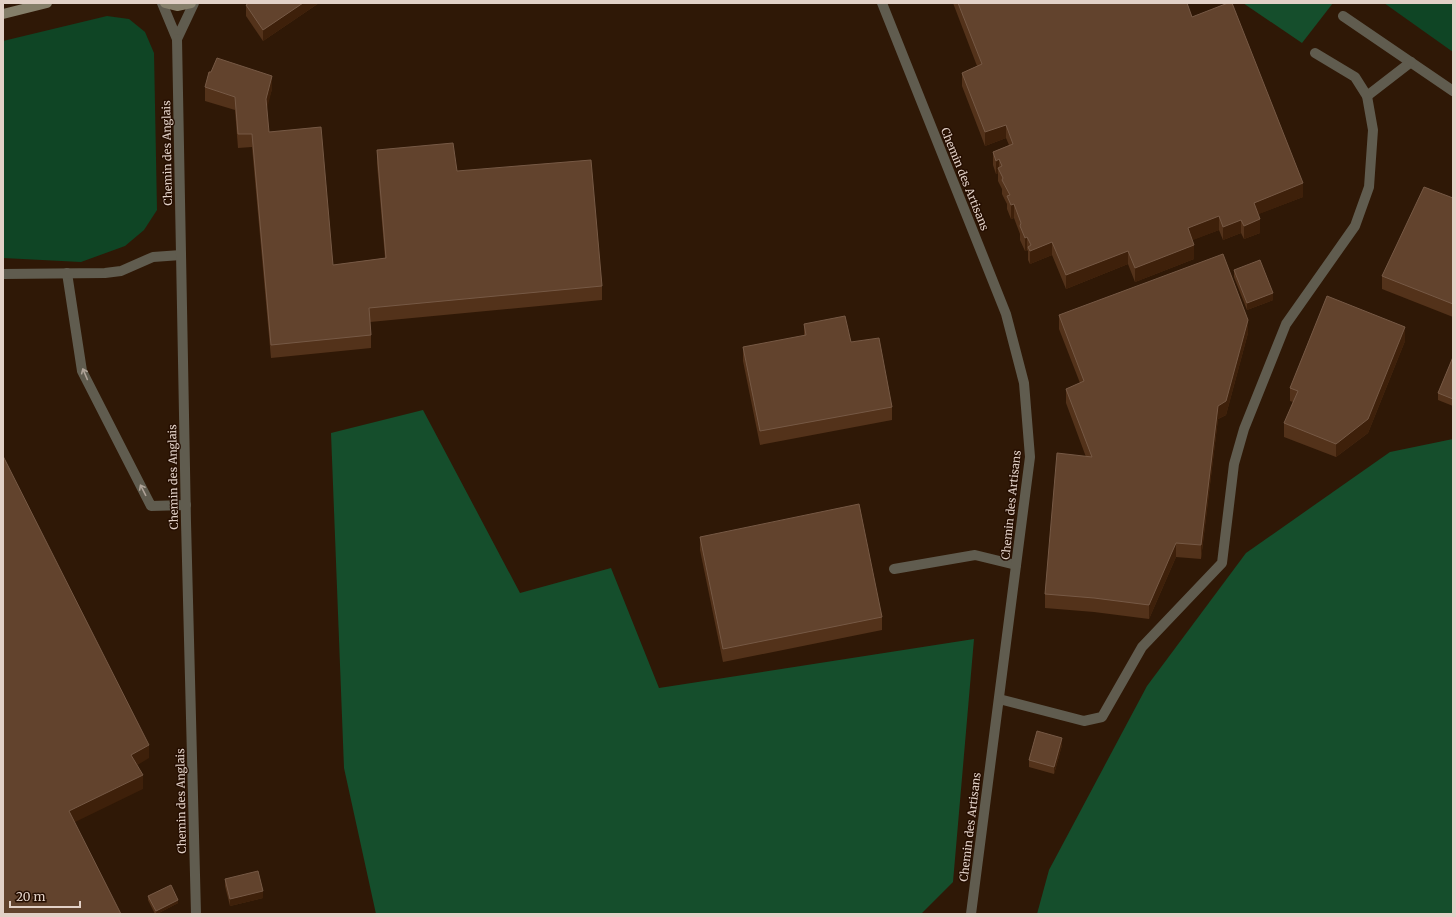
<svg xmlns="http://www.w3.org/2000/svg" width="1456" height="917" font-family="Merriweather,serif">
<rect width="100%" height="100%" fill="#2f1806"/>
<g fill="#0f4525">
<polygon points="1384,3 1453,3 1453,52"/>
<polygon points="107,16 129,19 145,32 154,53 157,210 144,230 125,246 81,262 3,258 3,41"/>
</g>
<g fill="#154e2c">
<polygon points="1243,3 1333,3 1302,43"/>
<polygon points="423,410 520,593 611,568 659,688 974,639 953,882 921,914 376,914 344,768 331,433"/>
<polygon points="1453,439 1453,914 1037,914 1049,870 1147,686 1246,553 1390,452"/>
</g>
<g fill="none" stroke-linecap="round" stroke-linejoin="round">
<g stroke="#605c4f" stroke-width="10">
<polyline points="1343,16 1453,91"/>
<polyline points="1367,96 1411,62"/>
<polyline points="67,273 82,371 151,506 186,505"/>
<polyline points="3,274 105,273 121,271 153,257 181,255"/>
<polyline points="894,569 975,555 1016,565"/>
<polyline points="999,699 1084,721 1102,717 1142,647 1222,563 1234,464 1244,429 1286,324 1355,226 1369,187 1373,130 1367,96 1355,77 1315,53"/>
</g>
<g stroke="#605c4f" stroke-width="10">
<polyline points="162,3 177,39 194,3"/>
<polyline points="882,3 1006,314 1024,383 1030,457 971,914"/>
<polyline points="177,39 186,522 196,914"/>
</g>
<g stroke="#857f6a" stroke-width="10">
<polyline points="165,3 177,6 191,3"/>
<polyline points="3,14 47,3"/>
</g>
</g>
<g fill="#53321a">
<polygon points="319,3 263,41 246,16 246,5"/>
<polygon points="953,3 1187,3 1192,17 1303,197 1258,214 1260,233 1244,239 1241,233 1223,240 1219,230 1192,240 1194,259 1135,282 1128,264 1066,289 1052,255 1030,264 1028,260 1028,251 1027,250 1025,251 1020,240 1020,234 1014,218 1011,219 1007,209 1007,204 1002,194 1002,189 998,181 998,173 996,174 993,165 993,152 1009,145 1006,138 985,146 962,86 962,73 977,66"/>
<polygon points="205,87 272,89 266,109 269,132 333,265 385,258 377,164 377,150 457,171 602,286 602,300 370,322 371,335 371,348 271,358 252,147 238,148 235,110 205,101"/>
<polygon points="1453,198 1453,317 1382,289 1382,276"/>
<polygon points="1234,270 1273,300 1247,310 1234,277"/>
<polygon points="1059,315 1248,333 1226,415 1218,419 1201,559 1176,557 1149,619 1094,612 1045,608 1045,594 1086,457 1066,403 1066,389 1080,383 1059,329"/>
<polygon points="804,324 851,342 892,407 892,420 760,445 743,361 743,347 804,336"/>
<polygon points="1405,341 1368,433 1336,457 1284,437 1284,423 1293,402 1290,401 1290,388"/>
<polygon points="1453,357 1453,406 1438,400 1438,393"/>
<polygon points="700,537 882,617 882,630 723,662 700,550"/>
<polygon points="1062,745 1054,774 1029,767 1029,760"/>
<polygon points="225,879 263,898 230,906 225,886"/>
<polygon points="148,896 178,903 157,914 155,914 148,900"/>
</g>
<g fill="#3e200a">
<polygon points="303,3 319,3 263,41 263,30"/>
<polygon points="272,76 272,89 266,113 266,99"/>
<polygon points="1006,125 1006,138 985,146 985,132"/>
<polygon points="999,159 999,170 998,168 998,173 996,174 996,161"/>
<polygon points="1303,183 1303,197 1254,216 1254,203"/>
<polygon points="1014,204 1014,218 1011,219 1011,205"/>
<polygon points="1219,216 1219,230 1188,242 1188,228"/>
<polygon points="1260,219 1260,233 1244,239 1244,226"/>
<polygon points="1241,220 1241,233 1223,240 1223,227"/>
<polygon points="1027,237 1027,250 1025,251 1025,238"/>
<polygon points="1052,242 1052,255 1030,264 1030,251"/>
<polygon points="1194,245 1194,259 1135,282 1135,268"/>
<polygon points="1128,251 1128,264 1066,289 1066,275"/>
<polygon points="1273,293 1273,300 1247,310 1247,303"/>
<polygon points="1248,320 1248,333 1226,415 1218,419 1201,559 1201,545 1218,406"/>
<polygon points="1405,327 1405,341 1368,433 1336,457 1336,444"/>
<polygon points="1176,543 1176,557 1149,619 1149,605"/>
<polygon points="1062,738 1062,745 1054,774 1054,767"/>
<polygon points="149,745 149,758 131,769 131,755"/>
<polygon points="143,775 143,789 69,825 69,811"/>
<polygon points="263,891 263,898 230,906 230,899"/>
<polygon points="178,900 178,903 157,914 156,914 156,911"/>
</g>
<g fill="#62432d" stroke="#765945">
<polygon points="249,3 303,3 263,30 246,5"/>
<polygon points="958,3 1187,3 1192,17 1228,3 1232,3 1303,183 1254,203 1260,219 1244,226 1241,220 1223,227 1219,216 1188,228 1194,245 1135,268 1128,251 1066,275 1052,242 1030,251 1028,247 1031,245 1027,237 1025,238 1020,226 1021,223 1014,204 1011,205 1007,196 1010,195 1002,180 1003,178 998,168 1002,166 999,159 996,161 993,152 1013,144 1006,125 985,132 962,73 982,64"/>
<polygon points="217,58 272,76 266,99 269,132 321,127 333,265 386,258 377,150 453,143 457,171 591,160 602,286 369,308 371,335 271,345 252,134 238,134 235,97 205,87 209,72 211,72"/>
<polygon points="1424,187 1453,198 1453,304 1382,276"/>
<polygon points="1223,254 1248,320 1226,401 1218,406 1201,545 1176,543 1149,605 1094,598 1045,594 1057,453 1092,457 1066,389 1084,381 1059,315"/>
<polygon points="1260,260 1273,293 1247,303 1234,270"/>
<polygon points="1327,296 1405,327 1368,419 1336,444 1284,423 1298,391 1290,388"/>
<polygon points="845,316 851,342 879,338 892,407 760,431 743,347 806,335 804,324"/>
<polygon points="1453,357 1453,399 1438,393"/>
<polygon points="3,456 149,745 131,755 143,775 69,811 121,914 3,914"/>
<polygon points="859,504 882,617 723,649 700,537"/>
<polygon points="1037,731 1062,738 1054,767 1029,760"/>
<polygon points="258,871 263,891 230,899 225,879"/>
<polygon points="171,885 178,900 156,911 148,896"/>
</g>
<defs><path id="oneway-shaft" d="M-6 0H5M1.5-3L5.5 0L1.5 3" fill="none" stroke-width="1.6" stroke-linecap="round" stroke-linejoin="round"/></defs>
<g stroke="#aea297">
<use href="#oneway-shaft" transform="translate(85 374) rotate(-113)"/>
<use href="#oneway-shaft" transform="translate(143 490) rotate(-117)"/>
</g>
<g text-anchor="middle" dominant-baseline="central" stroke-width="3" stroke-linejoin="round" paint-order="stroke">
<g font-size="11" fill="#e2d1c7" stroke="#250e00">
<text transform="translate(167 153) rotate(-91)">Chemin des Anglais</text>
<text transform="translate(965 179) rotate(68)">Chemin des Artisans</text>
<text transform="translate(173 477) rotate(-91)">Chemin des Anglais</text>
<text transform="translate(1011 505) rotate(-84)">Chemin des Artisans</text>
<text transform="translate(181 801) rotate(-91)">Chemin des Anglais</text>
<text transform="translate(970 827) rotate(-83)">Chemin des Artisans</text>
</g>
</g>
<rect width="1456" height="917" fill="none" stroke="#e2d1c7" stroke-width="8"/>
<path d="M10 901v6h70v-6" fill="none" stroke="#e2d1c7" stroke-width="2"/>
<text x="16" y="901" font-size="12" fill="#e2d1c7" stroke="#250e00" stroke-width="3" paint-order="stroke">20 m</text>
</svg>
